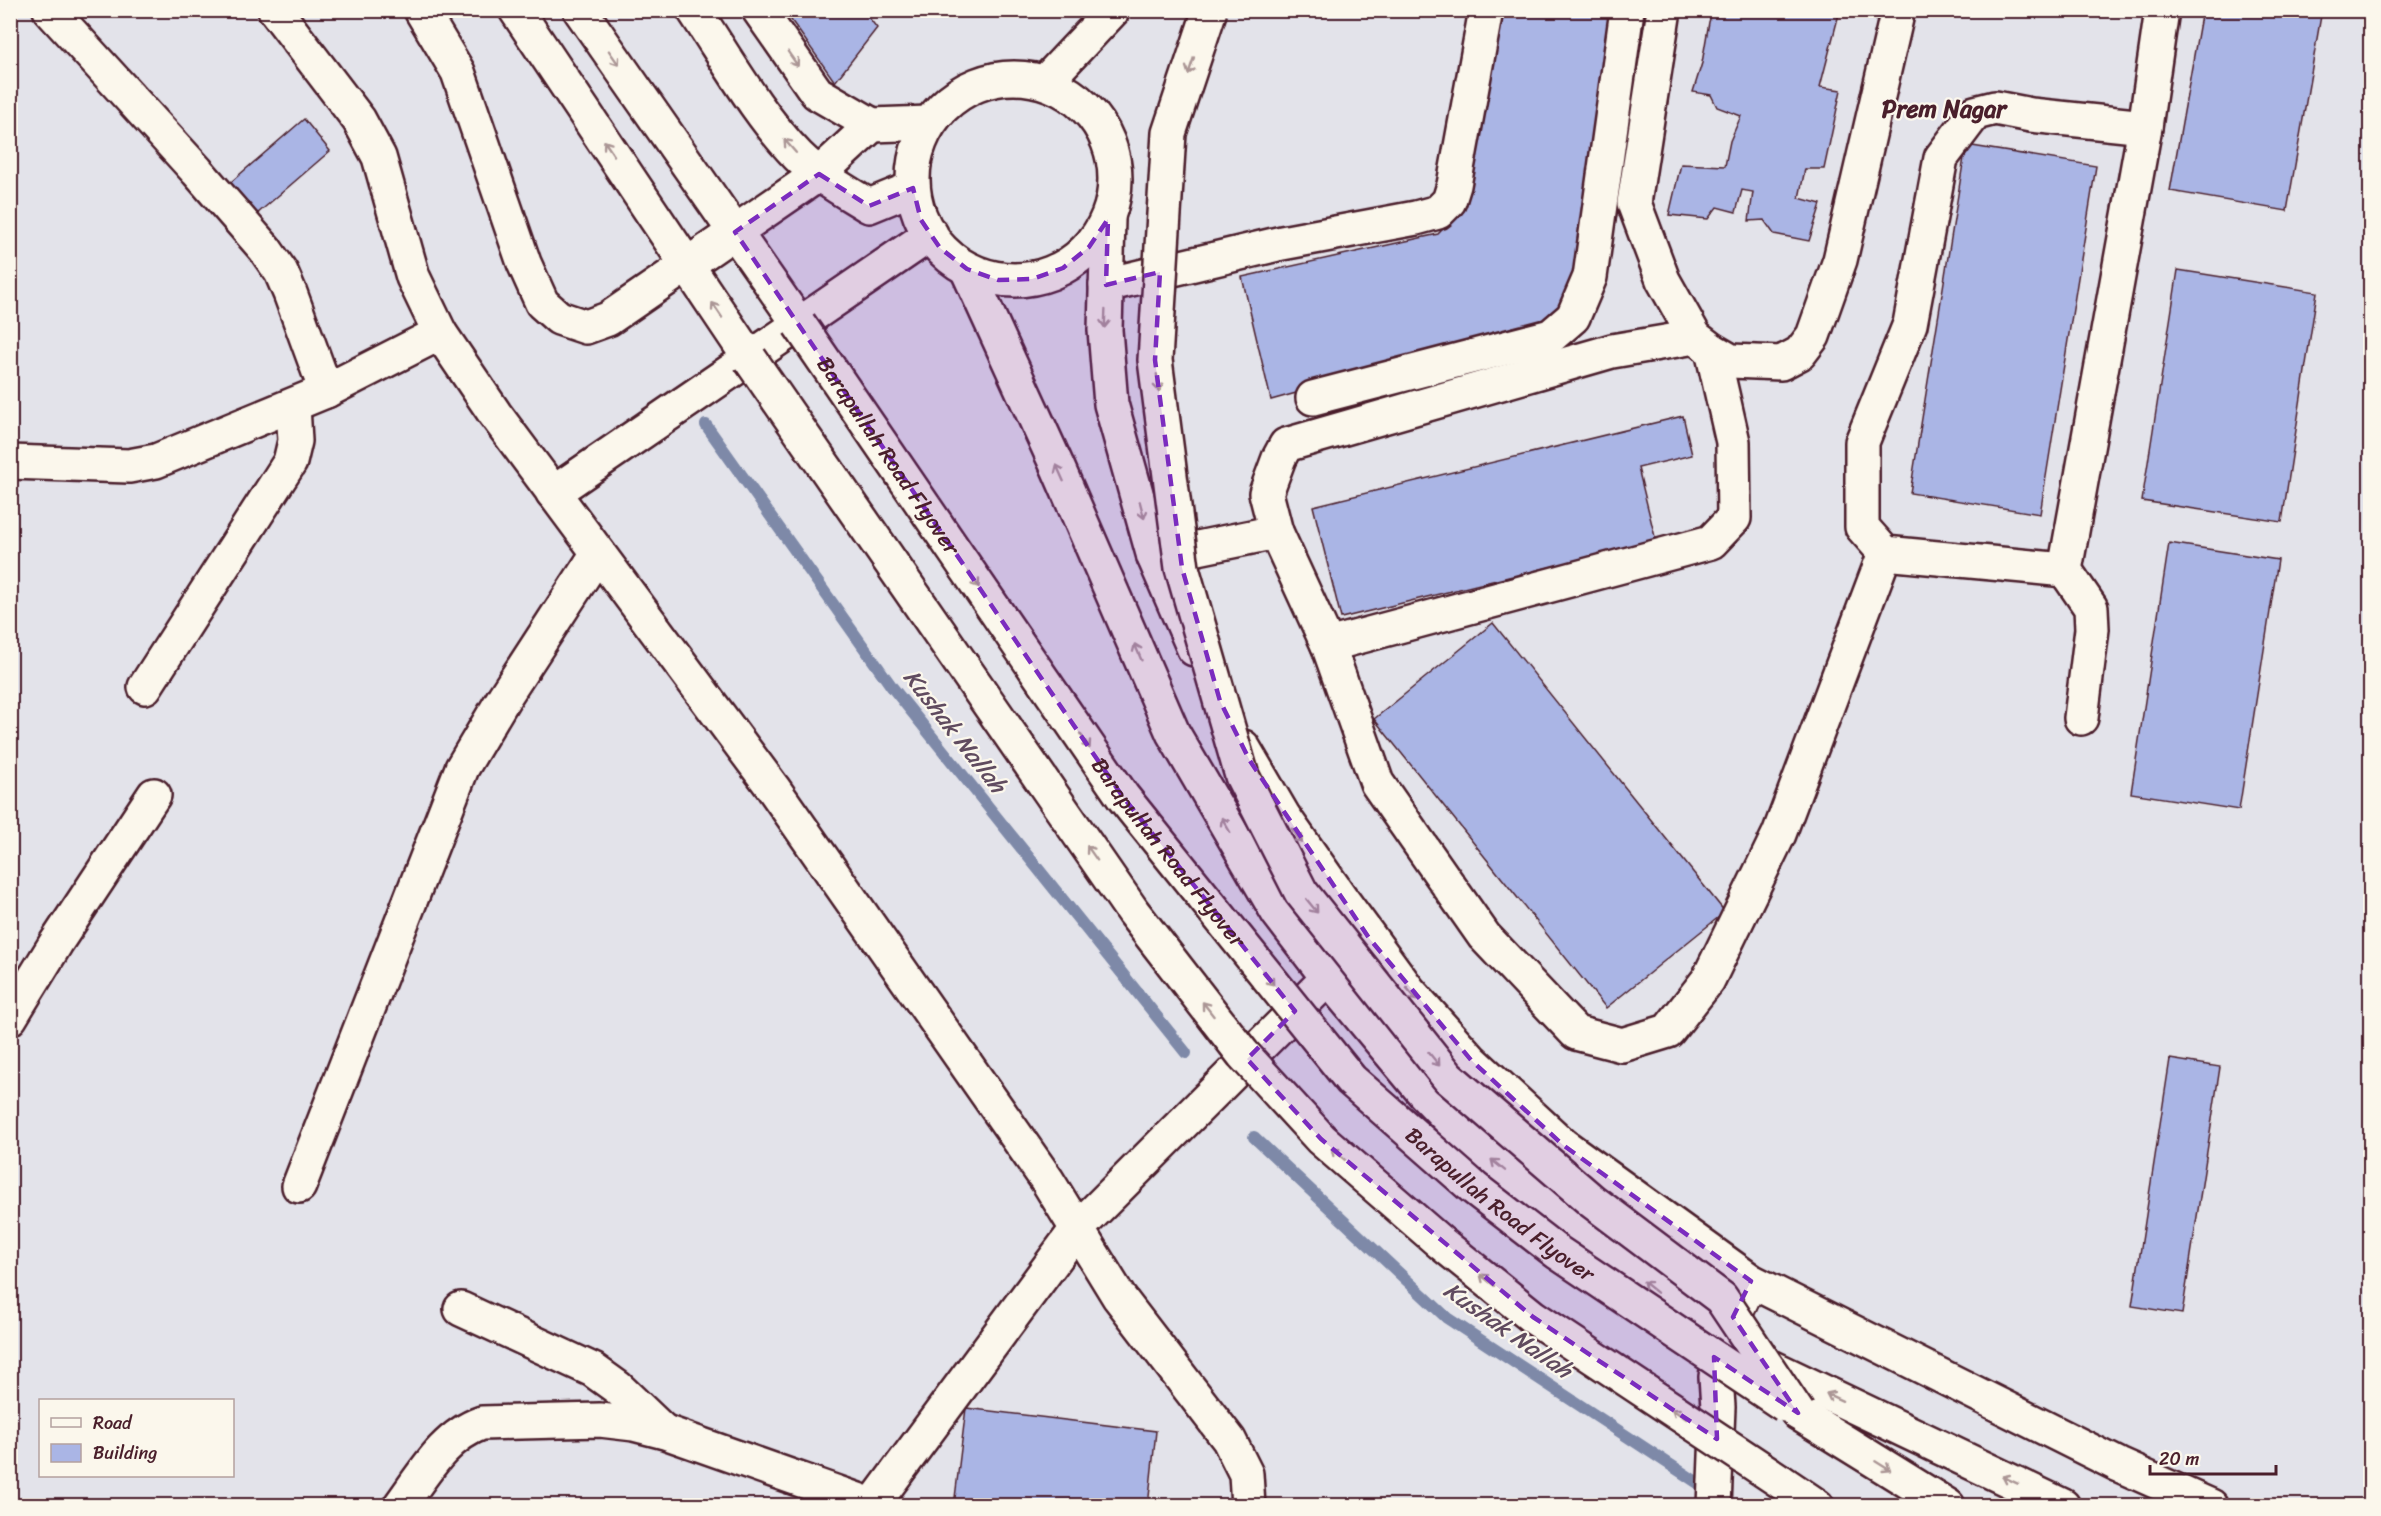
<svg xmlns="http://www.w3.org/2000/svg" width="2381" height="1516" font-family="Sriracha,sans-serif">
<rect width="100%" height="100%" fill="#e3e3ea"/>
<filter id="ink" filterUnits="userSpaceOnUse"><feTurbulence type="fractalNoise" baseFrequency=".0167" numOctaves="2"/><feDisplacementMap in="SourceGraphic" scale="12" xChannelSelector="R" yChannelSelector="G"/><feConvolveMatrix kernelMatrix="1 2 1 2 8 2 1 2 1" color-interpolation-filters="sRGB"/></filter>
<g filter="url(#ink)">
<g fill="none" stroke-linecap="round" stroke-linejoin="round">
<g stroke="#7e89a8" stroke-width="12">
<polyline points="706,425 892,687 1186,1053"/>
<polyline points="1254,1137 1447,1318 1733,1506"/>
</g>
</g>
<g fill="#aab5e5" stroke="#4a1f2b" stroke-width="1.5">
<polygon points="784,10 863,10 877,28 835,82"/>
<polygon points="1499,10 1613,10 1581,278 1554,321 1271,400 1242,277 1438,234 1467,204"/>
<polygon points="1713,10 1840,10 1820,87 1841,90 1824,169 1805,169 1799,198 1821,204 1809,241 1774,234 1764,220 1749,221 1753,192 1742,190 1736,212 1717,207 1708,219 1669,215 1681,164 1725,166 1730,141 1741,116 1717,107 1711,95 1693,92 1702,63 1709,22"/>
<polygon points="2202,10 2322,10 2287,211 2170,191"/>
<polygon points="304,119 330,151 250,220 224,188"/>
<polygon points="1966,145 2096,166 2040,514 1910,493"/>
<polygon points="2178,270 2317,292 2282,522 2142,501"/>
<polygon points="1683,416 1692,455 1638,468 1656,541 1341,618 1313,506"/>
<polygon points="2169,543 2278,560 2239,810 2131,793"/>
<polygon points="1493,623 1725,912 1606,1008 1374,719"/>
<polygon points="2170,1059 2220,1067 2182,1314 2132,1306"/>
<polygon points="966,1408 1156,1431 1148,1506 954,1506"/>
</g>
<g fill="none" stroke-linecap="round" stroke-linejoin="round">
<g stroke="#4a1f2b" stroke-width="38">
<g id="minor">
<polyline points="50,10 197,171 265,249 281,272 290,293 326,391"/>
<polyline points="275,10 359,120 379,157 413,277 440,333 495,414 773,788 1047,1180 1119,1297 1229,1440 1246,1474 1248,1506"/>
<polyline points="1664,10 1634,203 1663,280 1695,337 1712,350 1731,361 1781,363 1800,353 1813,336 1840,260 1898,10"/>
<polyline points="1106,285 1282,243 1416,218 1438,212 1449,201 1454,185 1486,10"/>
<polyline points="1695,337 1612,351 1286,445 1279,458 1266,493 1276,532 1328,645 1377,783 1484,936 1576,1033 1622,1045 1668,1031 1708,980 1779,834 1885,553"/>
<polyline points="1313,398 1551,336 1573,317 1590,277 1627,10"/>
<polyline points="10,462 129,466 156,461 326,391 440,333"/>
<polyline points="553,493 931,234"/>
<polyline points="1154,557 1276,532"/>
<polyline points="2065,570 1885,553 1862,527 1862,442 1910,324 1941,158 1975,113 1995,108 2031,115 2145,127"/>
<polyline points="1328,645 1711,542 1734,518 1733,442 1712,350"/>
<polyline points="145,687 290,462 295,441 293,406"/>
<polyline points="2081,718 2092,629 2091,608 2065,570 2145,127 2162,10"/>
<polyline points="10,1018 56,943 154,795"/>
<polyline points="299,1186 462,768 505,696 598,553"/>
<polyline points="461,1309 593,1370 618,1388 663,1431"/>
<path d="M400,1506C423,1475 444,1436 482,1423L600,1420L634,1424L665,1432L872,1505"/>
<polyline points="872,1506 1077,1229 1328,978"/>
<polyline points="1714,1506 1718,1407 1716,1377 1721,1343 1751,1281"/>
</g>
</g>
<g stroke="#4a1f2b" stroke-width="38">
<g id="tertiary">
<polyline points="421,10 458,72 524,263 542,303 559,318 586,327 608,319 819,174 872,125"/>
<path d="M694,10C726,58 758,115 798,156C819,177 845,191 869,206L913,188"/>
<polyline points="759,10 817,93 872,125 929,123"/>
<circle cx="1014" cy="179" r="101"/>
<polyline points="1046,81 1113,10"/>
<polyline points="1108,219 1105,330 1111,404 1154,557 1194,649"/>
<polyline points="967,269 1058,468 1173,733 1278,913 1328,978 1424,1093 1480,1151 1721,1343 2063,1506"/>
<polyline points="1243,747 1284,817 1343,901 1409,991 1471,1060 1563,1145 1751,1281 2119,1465 2211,1506"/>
</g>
</g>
<g stroke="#4a1f2b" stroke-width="38">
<g id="trunk">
<polyline points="516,10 750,359"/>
<polyline points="580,10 799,324"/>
<polyline points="1798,1413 1948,1506"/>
<polyline points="1780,1481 1817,1506"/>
</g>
</g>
<use href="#minor" stroke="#fbf7ec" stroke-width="33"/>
<use href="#tertiary" stroke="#fbf7ec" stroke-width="33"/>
<use href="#trunk" stroke="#fbf7ec" stroke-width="33"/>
<polyline stroke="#4a1f2b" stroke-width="4.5" points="2364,1506 2370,1457"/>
<g stroke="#4a1f2b" stroke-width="38" stroke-linecap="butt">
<g id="trunk-bridge">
<polyline points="1210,10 1169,133 1155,360 1182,568 1242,776 1301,892 1448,1077 1592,1201 1721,1298 1798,1413"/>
<path id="s1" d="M799,324L1123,797L1351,1080L1474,1188L1557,1252L1785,1405"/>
<polyline points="750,359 1133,912 1243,1054 1321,1139 1441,1243 1533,1317 1780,1481"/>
</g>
</g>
<use href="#trunk-bridge" stroke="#fbf7ec" stroke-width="33"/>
</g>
<defs><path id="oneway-shaft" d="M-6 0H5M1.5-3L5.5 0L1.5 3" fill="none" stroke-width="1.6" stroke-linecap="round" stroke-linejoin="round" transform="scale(1.5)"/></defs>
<g stroke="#ab9695">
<use href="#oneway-shaft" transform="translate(614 58) rotate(55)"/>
<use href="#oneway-shaft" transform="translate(793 59) rotate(55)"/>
<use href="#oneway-shaft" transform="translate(1191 66) rotate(109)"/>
<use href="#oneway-shaft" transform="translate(790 146) rotate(-131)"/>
<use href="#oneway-shaft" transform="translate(609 148) rotate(-124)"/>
<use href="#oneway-shaft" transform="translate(717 310) rotate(-124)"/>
<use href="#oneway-shaft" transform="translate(1105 319) rotate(92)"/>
<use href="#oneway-shaft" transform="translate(1158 383) rotate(82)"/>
<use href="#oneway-shaft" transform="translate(1060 473) rotate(-114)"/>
<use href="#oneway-shaft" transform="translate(1142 510) rotate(75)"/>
<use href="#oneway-shaft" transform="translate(974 580) rotate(56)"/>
<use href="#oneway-shaft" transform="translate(1138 652) rotate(-113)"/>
<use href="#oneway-shaft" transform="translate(1085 741) rotate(56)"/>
<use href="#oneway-shaft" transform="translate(1226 825) rotate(-120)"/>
<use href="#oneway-shaft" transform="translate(1297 836) rotate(55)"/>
<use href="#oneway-shaft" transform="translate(1092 853) rotate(-125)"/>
<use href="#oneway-shaft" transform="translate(1312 906) rotate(51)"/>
<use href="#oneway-shaft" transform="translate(1268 978) rotate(51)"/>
<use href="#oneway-shaft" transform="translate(1412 994) rotate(50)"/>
<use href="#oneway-shaft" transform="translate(1208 1009) rotate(-128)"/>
<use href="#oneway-shaft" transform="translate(1434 1059) rotate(51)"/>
<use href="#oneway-shaft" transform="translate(1338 1154) rotate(-139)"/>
<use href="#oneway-shaft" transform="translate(1498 1165) rotate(-141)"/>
<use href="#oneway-shaft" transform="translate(1487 1280) rotate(-141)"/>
<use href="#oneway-shaft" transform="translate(1650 1287) rotate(-141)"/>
<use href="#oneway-shaft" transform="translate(1834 1397) rotate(-155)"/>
<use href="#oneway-shaft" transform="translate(1679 1414) rotate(-146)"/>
<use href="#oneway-shaft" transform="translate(1883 1466) rotate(32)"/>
<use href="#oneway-shaft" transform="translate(2010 1480) rotate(-155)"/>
</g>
</g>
<path fill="#7b2cbf" fill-opacity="0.2" stroke="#7b2cbf" stroke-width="4.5" stroke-dasharray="12 8" stroke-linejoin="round" d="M819,174L869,206L913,188L921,220L940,248L967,269L998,280L1032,279L1063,268L1089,247L1108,219L1106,285L1160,272L1155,360L1182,568L1220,701L1250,761L1369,938L1471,1060L1563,1145L1751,1281L1733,1317L1798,1413L1714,1357L1717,1439L1533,1317L1321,1139L1247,1059L1295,1011L1123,797L735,232Z"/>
<g text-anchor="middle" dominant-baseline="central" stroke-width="4.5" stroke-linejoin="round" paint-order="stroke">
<g font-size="22" fill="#4a1f2b" stroke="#fbf7ec">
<text stroke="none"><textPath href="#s1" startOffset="159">Barapullah Road Flyover</textPath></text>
<text stroke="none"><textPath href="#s1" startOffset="645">Barapullah Road Flyover</textPath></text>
<text stroke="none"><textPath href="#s1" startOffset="1131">Barapullah Road Flyover</textPath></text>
</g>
<g font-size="24" font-weight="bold" fill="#4a1f2b" stroke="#fbf7ec">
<text x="1944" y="109">Prem Nagar</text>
</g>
<g font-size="24" font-style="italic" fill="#604b5f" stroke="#fbf7ec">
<text transform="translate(955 731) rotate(52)">Kushak Nallah</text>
<text transform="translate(1508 1330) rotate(35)">Kushak Nallah</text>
</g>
</g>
<rect width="2381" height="1516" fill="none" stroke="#fbf7ec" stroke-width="36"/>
<rect x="18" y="18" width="2345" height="1480" fill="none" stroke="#4a1f2b" stroke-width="2" filter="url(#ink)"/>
<rect x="39" y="1399" width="195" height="78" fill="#fbf7ec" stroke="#b4a19f" stroke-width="1.5"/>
<rect x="51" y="1418" width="30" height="9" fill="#fbf7ec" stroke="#b4a19f" stroke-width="1.5"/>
<text x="93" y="1429" font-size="18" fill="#4a1f2b">Road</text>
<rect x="51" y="1444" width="30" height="18" fill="#aab5e5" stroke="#b4a19f" stroke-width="1.5"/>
<text x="93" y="1459" font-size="18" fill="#4a1f2b">Building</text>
<path d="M2150 1465v9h126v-9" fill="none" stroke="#4a1f2b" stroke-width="3"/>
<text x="2159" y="1465" font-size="18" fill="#4a1f2b" stroke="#fbf7ec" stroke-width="4.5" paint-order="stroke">20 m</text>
</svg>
